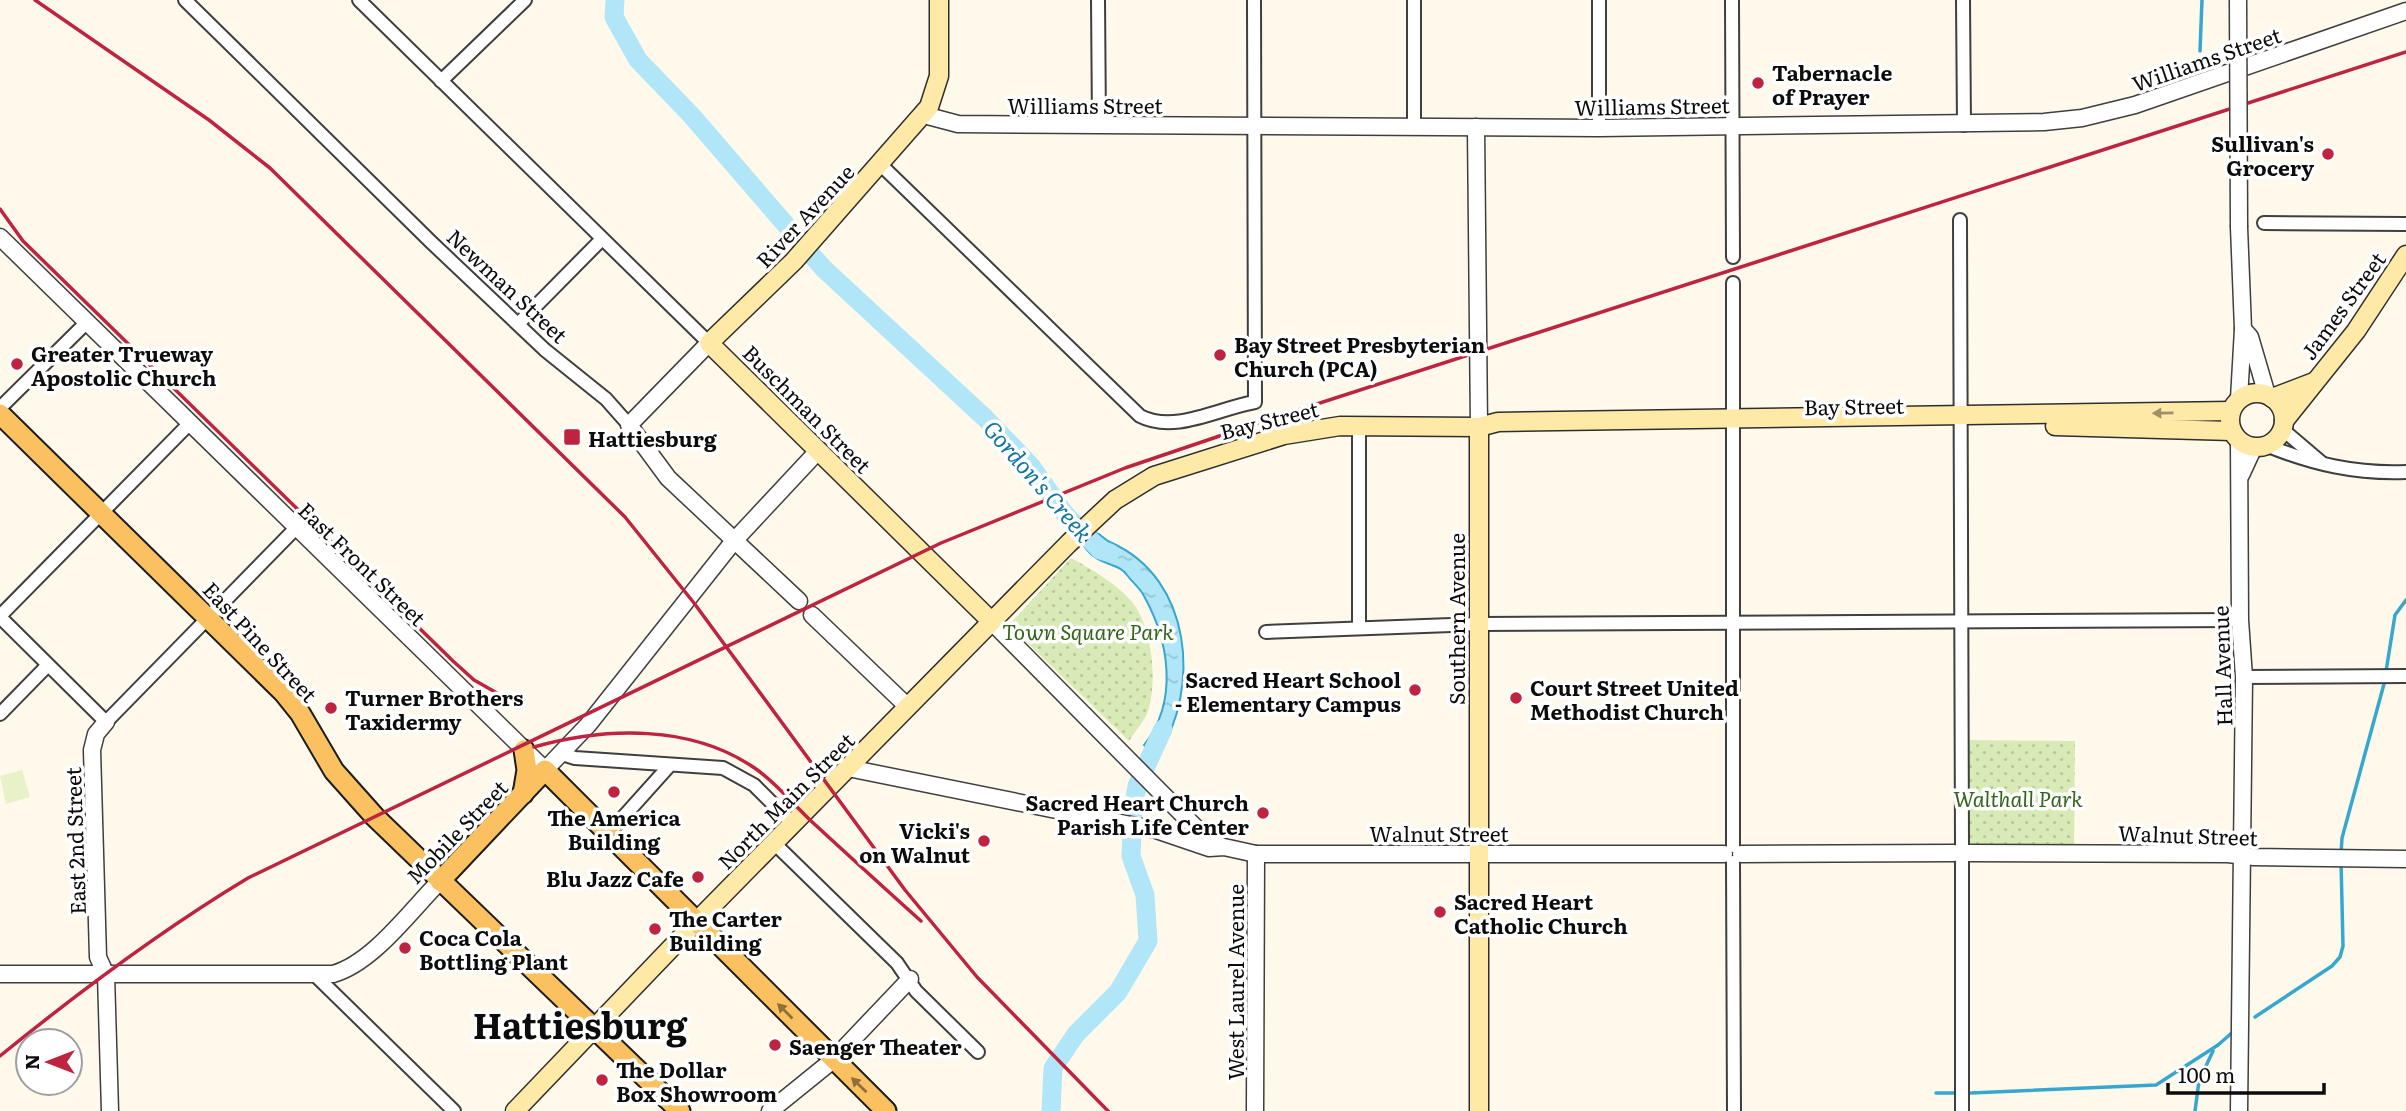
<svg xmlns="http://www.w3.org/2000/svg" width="2406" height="1111" font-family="Literata,serif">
<defs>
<pattern id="green-dots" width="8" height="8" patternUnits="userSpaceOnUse" patternTransform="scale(1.75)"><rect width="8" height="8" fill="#d8eab5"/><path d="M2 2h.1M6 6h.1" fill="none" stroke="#b8c89a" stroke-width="1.8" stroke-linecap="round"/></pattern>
<pattern id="water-ripples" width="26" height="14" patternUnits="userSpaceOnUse" patternTransform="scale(1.75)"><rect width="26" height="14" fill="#b0e6f7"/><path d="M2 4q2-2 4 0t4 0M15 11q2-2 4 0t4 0" fill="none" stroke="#96c4d3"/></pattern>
</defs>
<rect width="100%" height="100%" fill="#fff9ec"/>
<g fill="url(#green-dots)">
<path d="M1071,558C1093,570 1117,584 1133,603C1152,629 1157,678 1149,708C1146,720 1135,731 1129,741L1009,625Z"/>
<polygon points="1962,740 2075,741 2074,853 1968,853"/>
</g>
<polygon fill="#e8f1c7" points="22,770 30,797 6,804 0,776"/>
<path fill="url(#water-ripples)" stroke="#36a7cf" stroke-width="2" d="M1096,533C1103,535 1104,540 1112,543C1192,579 1201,688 1158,755L1144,745C1179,701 1169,641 1144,596C1140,588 1132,582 1127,575C1119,562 1098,567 1084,546Z"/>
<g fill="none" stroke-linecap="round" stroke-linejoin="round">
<g stroke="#36a7cf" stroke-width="3.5">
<polyline points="2200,51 2202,0"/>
<polyline points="2341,854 2342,838 2384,684 2395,615 2406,600"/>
<polyline points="2255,1017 2332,966 2340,957 2343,946 2341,861"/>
<polyline points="2218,1045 2234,1031"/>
<polyline points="1936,1093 1954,1093"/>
<polyline points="1971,1093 2156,1085 2218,1045"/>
<polyline points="2195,1111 2199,1081 2213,1051"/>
</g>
<g stroke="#b0e6f7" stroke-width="19">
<polyline points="615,0 614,17 638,60 692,116 823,268 985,418 1031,466 1064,513 1100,550 1110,553"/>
<polyline points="1051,1111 1053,1068 1076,1034 1118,992 1148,941 1145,895 1131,856 1133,811 1137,786 1163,729"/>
</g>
<g stroke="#3f3f3f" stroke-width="16">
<g id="minor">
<polyline points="185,0 431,242 545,350 606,399 629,425"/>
<polyline points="359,0 709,343"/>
<polyline points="1098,0 1099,125"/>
<polyline points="1414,0 1414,126"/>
<polyline points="1732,0 1733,257"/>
<polyline points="1963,0 1964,125"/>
<polyline points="441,81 525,0"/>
<polyline points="1599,128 1599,0"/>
<path d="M881,165L1140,416C1175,434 1219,408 1255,402L1254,0"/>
<polyline points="1960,220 1962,846"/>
<polyline points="2264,223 2406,224"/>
<polyline points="518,324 601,240"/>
<polyline points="0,408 86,323"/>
<polyline points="2282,429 2322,463"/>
<path d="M2266,445C2312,464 2356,474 2406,472"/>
<polyline points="0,616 189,424"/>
<polyline points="0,617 106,722 295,529"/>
<polyline points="1359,627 1359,426"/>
<polyline points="1266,632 1478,624 2240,620"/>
<polyline points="2244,677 2406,676"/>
<polyline points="0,714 48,665"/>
<polyline points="562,754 575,758 723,768 754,785 793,824"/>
<polyline points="608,834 670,765"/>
<polyline points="774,843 897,963 916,991 978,1052"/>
<polyline points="1733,846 1733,283"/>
<polyline points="1962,860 1962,1111"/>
<polyline points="1733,862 1734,1111"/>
<polyline points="315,975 454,1111"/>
</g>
</g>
<g stroke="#3f3f3f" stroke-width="19">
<g id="tertiary">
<polyline points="924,115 958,124 1099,125 1599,128 2044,122 2082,118 2135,105 2406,11"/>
<polyline points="1476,127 1479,427"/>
<polyline points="2239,227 2243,329 2239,399"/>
<polyline points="0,237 545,770 588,725 733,542 817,452"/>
<polyline points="2243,329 2250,337 2267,395"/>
<polyline points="709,343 629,425 668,478 799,601"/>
<polyline points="2239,440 2240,620 2244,677 2239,1111"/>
<polyline points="2241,475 2254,447"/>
<polyline points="812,615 908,707"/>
<polyline points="991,621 1202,834 1219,845"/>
<polyline points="106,722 96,734 92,750 98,957 106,975 110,1111"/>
<polyline points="848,768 1156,830 1209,848 1224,847 1256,854 1724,854"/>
<polyline points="1968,853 2228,854 2254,857 2406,859"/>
<polyline points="1741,854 1954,853"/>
<path d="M0,974H333C373,963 411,910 440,881"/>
<polyline points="770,1111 833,1060 910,979"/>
<polyline points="1255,1111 1256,854"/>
</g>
</g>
<g stroke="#2e2e2e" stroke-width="21">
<g id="secondary">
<polyline points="939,0 939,76 929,107 794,261 709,343 991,621"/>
<circle cx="2257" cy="420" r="27"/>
<polyline points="2272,398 2314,382"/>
<polyline points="2284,421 2356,331 2406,255"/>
<polyline points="2055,426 2232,431"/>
<polyline points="1479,427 1479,1111"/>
<polyline points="515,1111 696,922 1069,543 1115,500 1154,476 1284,435 1340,426 1479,427 1498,422 2231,411"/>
</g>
</g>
<g stroke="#1d1d1d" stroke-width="23">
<g id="primary">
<polyline points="0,414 284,693 300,713 334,771 375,817 680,1111"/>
<polyline points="523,794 527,770 524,750"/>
<polyline points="440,881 545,770 886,1111"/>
</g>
</g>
<use href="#minor" stroke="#fff" stroke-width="12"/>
<use href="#tertiary" stroke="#fff" stroke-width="16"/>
<use href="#secondary" stroke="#ffe9a7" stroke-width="18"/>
<use href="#primary" stroke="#fbc060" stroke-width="19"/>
<g stroke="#be2340" stroke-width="3.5">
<polyline points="35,0 209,120 270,168 625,517 694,603 905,890 977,977 1108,1111"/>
<polyline points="0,209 23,241 453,661 474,680 497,693"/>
<path d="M534,747C606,727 692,724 756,769C776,783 792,803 810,820C847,854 884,888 921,921"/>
<path d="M0,1056C80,991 160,931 248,878L941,543L1125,468L1258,423L2406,52"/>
</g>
<g stroke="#3f3f3f" stroke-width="19" stroke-linecap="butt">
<polyline id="tertiary-bridge" points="2238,0 2239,227"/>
</g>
<use href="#tertiary-bridge" stroke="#fff" stroke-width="16"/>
</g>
<defs><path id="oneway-solid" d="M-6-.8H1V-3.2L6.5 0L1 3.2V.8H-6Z" transform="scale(1.75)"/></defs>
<use fill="#9e9169" href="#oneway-solid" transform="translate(2163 413) rotate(179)"/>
<g fill="#8f6f3a">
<use href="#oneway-solid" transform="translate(785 1011) rotate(-135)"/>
<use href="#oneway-solid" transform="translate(859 1085) rotate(-136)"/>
</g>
<g fill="#be2340" stroke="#fff" stroke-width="2.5">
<circle cx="1758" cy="83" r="7"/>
<circle cx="2328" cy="154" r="7"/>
<circle cx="1220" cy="355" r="7"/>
<circle cx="17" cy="364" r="7"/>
<rect x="563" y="428" width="18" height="18" rx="3.5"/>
<circle cx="1415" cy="690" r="7"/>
<circle cx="1516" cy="698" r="7"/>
<circle cx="331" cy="708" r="7"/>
<circle cx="614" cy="792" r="7"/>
<circle cx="1263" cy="813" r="7"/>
<circle cx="984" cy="841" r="7"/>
<circle cx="698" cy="877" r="7"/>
<circle cx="1440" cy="912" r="7"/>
<circle cx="655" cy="929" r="7"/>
<circle cx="405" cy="948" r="7"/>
<circle cx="775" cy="1045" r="7"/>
<circle cx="602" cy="1080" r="7"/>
</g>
<g text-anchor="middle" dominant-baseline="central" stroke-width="7" stroke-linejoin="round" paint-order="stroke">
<g font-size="21" fill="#0c0c0c" stroke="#fff">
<text transform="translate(2206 58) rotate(-19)">Williams Street</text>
<text x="1085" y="104">Williams Street</text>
<text transform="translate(1652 105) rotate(-1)">Williams Street</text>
<text transform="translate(804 215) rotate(-47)">River Avenue</text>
<text transform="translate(508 285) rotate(43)">Newman Street</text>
<text transform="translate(2342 305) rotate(-54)">James Street</text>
<text transform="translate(1854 405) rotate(-1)">Bay Street</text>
<text transform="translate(808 408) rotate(45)">Buschman Street</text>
<text transform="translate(1269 419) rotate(-14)">Bay Street</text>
<text transform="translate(363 563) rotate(44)">East Front Street</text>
<text transform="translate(1455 619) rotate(-90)">Southern Avenue</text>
<text transform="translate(261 641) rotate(47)">East Pine Street</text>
<text transform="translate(2221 666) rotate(-92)">Hall Avenue</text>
<text transform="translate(785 800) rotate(-45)">North Main Street</text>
<text transform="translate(456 831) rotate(-46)">Mobile Street</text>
<text x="1439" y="832">Walnut Street</text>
<text transform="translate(2188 834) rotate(2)">Walnut Street</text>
<text transform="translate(74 841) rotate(-92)">East 2nd Street</text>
<text transform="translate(1234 982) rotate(-90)">West Laurel Avenue</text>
</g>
<g font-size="21" font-weight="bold" fill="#0c0c0c" stroke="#fff" text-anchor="start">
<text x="1772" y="71">Tabernacle<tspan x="1772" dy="24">of Prayer</tspan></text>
<text x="2314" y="142" text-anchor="end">Sullivan's<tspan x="2314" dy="24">Grocery</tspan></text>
<text x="1234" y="343">Bay Street Presbyterian<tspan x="1234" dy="24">Church (PCA)</tspan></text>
<text x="31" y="352">Greater Trueway<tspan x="31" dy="24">Apostolic Church</tspan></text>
<text x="588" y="437">Hattiesburg</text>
<text x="1401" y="678" text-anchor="end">Sacred Heart School<tspan x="1401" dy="24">- Elementary Campus</tspan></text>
<text x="1530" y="686">Court Street United<tspan x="1530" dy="24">Methodist Church</tspan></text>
<text x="345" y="696">Turner Brothers<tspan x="345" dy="24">Taxidermy</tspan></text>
<text x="1249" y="801" text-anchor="end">Sacred Heart Church<tspan x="1249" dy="24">Parish Life Center</tspan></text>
<text x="614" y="816" text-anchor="middle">The America<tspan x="614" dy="24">Building</tspan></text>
<text x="970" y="829" text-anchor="end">Vicki's<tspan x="970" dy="24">on Walnut</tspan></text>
<text x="684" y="877" text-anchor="end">Blu Jazz Cafe</text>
<text x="1454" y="900">Sacred Heart<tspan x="1454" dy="24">Catholic Church</tspan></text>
<text x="669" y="917">The Carter<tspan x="669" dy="24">Building</tspan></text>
<text x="419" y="936">Coca Cola<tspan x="419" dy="24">Bottling Plant</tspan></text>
<text x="789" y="1045">Saenger Theater</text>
<text x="616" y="1068">The Dollar<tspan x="616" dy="24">Box Showroom</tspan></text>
</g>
<g font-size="21" font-style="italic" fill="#35651c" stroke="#fff">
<text x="1088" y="630">Town Square Park</text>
<text x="2018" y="797">Walthall Park</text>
</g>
<g font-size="23" font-style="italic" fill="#1476a0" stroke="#fff">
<text transform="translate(1039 480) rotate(49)">Gordon's Creek</text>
</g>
<g font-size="35" font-weight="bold" fill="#0c0c0c" stroke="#fff">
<text x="580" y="1024">Hattiesburg</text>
</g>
</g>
<g transform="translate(49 1062) rotate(270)"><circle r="33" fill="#ffffff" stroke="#9e9e9e" stroke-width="2"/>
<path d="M0-5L12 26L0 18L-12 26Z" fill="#be2340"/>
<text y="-10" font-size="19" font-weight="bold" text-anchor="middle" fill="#0c0c0c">N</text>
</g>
<path d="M2168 1083v10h156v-10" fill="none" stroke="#0c0c0c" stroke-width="3.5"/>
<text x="2178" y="1083" font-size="21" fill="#0c0c0c" stroke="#ffffff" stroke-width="5" paint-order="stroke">100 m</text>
</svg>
